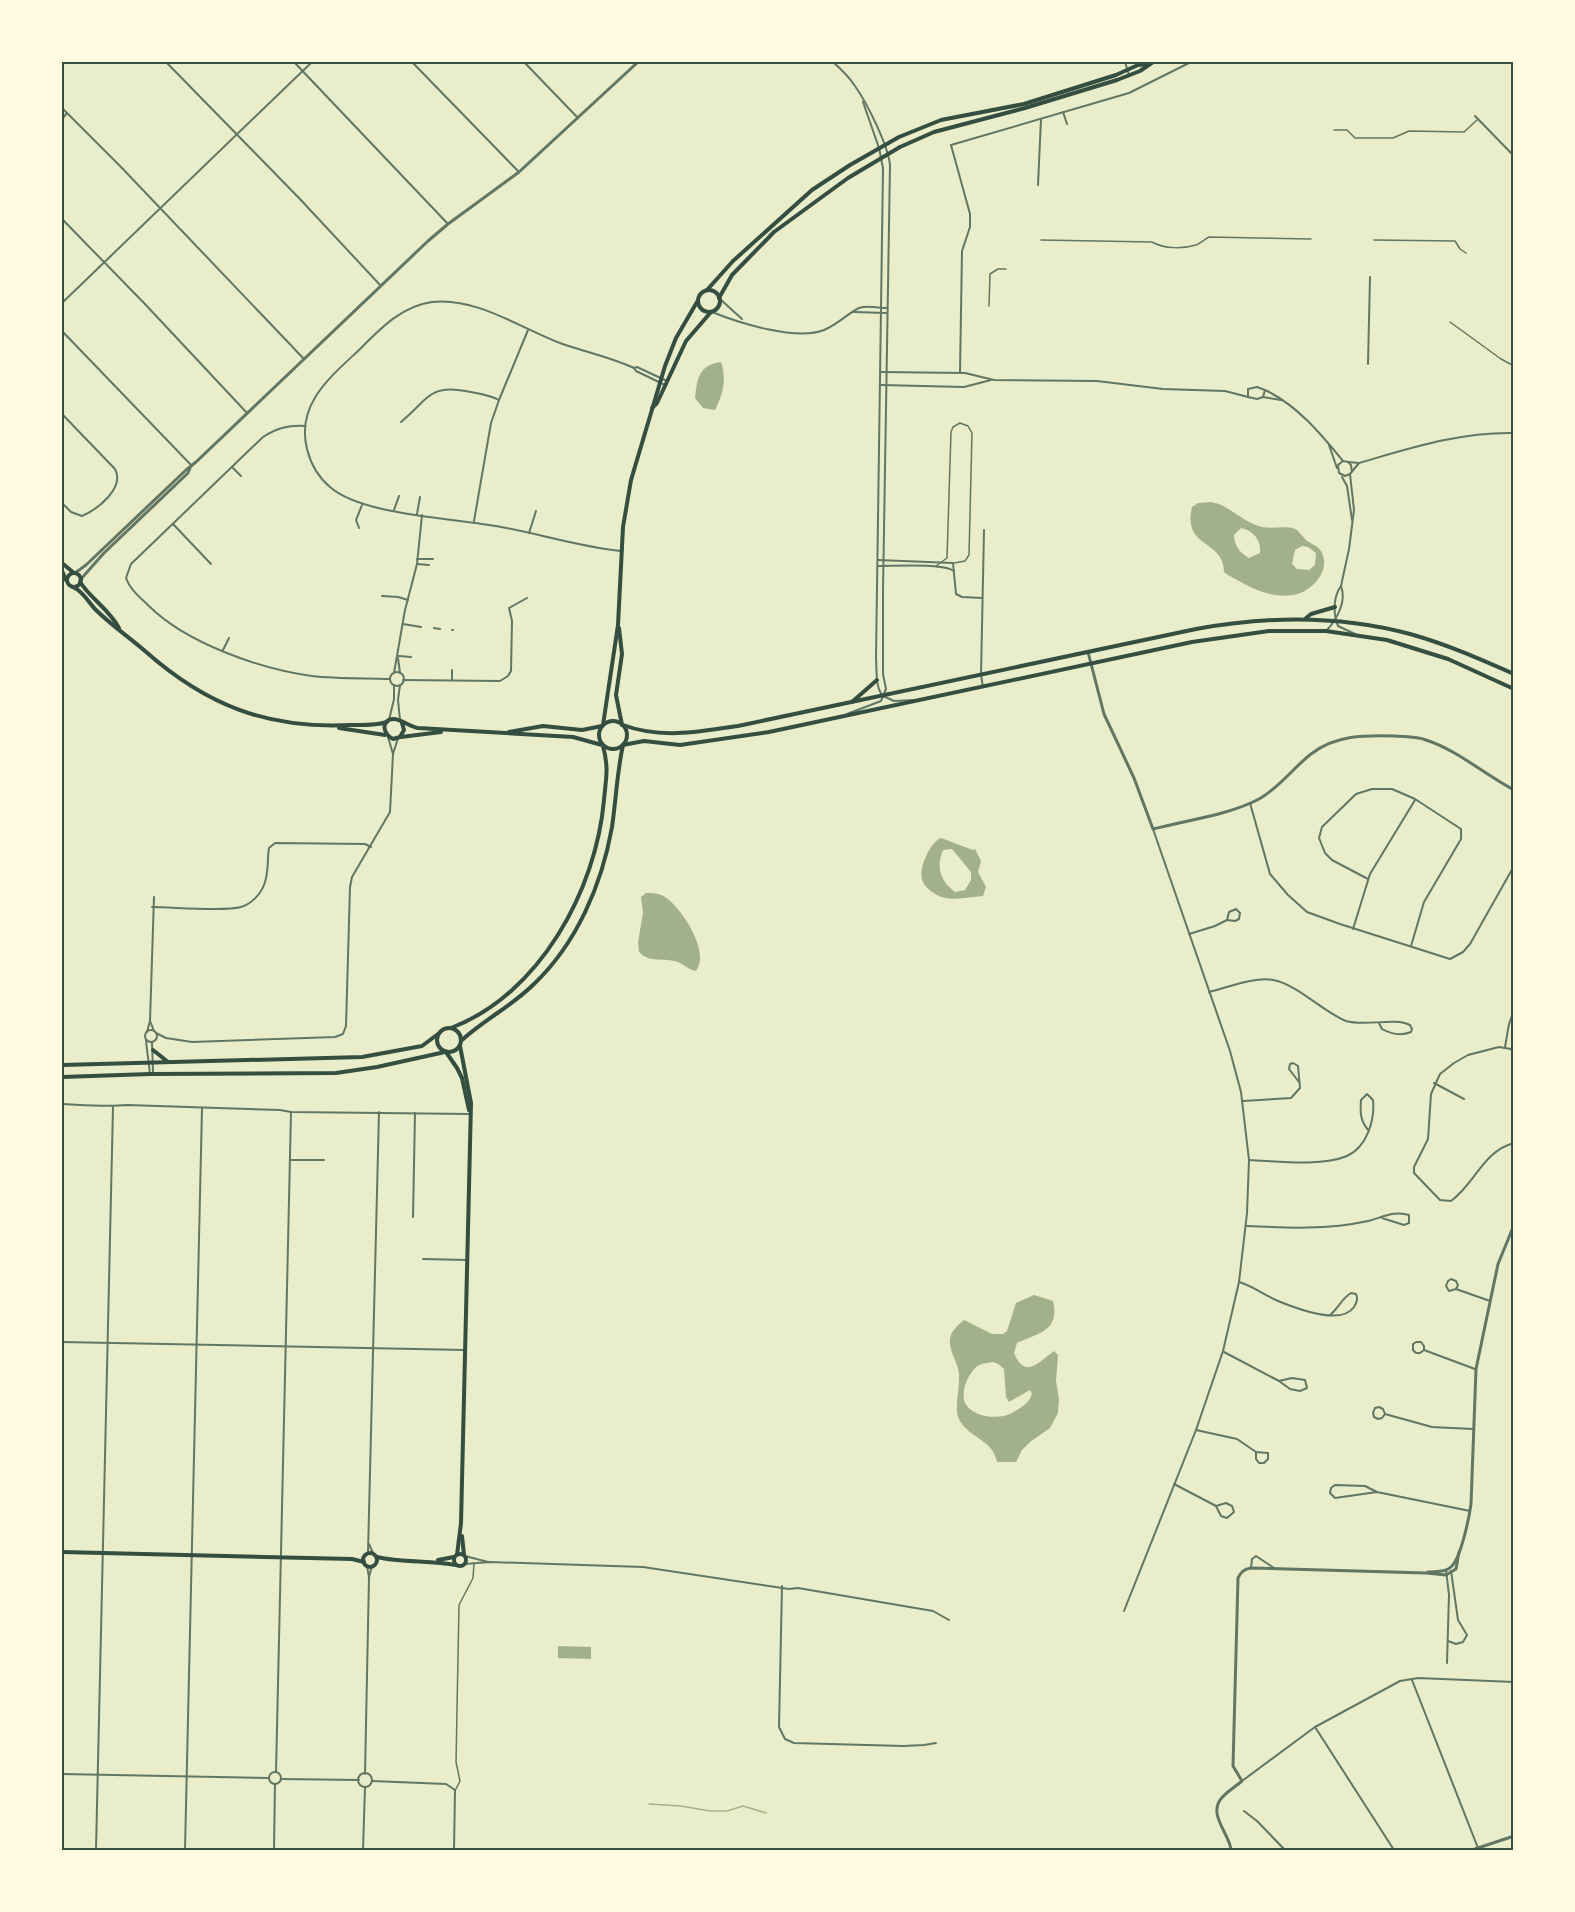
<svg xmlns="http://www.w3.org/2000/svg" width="1575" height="1912" font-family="'Fira Sans',sans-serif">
<rect width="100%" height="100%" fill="#e9edc9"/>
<g fill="#a3b18a" fill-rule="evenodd">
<path d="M721,362C727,379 723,394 715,410L703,408L695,398C697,378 699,365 721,362Z"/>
<path d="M1211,502C1229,505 1239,519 1256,525C1268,531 1288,524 1297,530C1300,533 1303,537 1306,540C1311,544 1317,545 1321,551C1332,570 1312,592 1293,595C1269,599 1248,586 1228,575L1224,572C1224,539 1182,549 1192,507L1198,503ZM1241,528C1254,531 1261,540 1260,553L1249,558C1240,553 1234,545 1234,535ZM1302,546L1308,547L1316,553L1315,565L1309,570L1297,569L1292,564L1295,550Z"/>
<path d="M941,838L973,850L975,849L981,861L978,872L986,887L983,896C970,897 948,902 937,895C932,892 925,887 923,882C917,871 930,842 941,838ZM952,849L971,872V880L965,890L955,892C940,880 936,868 943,850Z"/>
<path d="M646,893C653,893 659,893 665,897C682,908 711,953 696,971C689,970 685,965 678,962C664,957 651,964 639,952L638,942L643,913L641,897Z"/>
<path d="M1034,1295L1053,1301C1060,1331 1039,1333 1017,1343L1014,1353C1025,1380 1039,1362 1054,1351L1058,1355L1056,1381L1059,1399L1058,1413L1050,1428L1030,1442L1022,1450L1016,1462H997C993,1440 971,1439 960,1421C953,1410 960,1390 959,1375C959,1364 948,1350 950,1339C951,1331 958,1325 964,1320L992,1334H1003L1007,1331L1016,1303ZM993,1362L998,1364L1004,1369L1006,1397L1009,1402L1030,1390L1032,1394C1028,1405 1021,1407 1012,1413C999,1420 973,1418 965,1403C960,1391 969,1371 979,1365C983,1363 989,1363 993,1362Z"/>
<polygon points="558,1646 591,1647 591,1659 558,1658"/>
</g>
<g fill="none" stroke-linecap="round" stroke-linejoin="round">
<polyline stroke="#a3b18a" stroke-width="1.5" points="649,1804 681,1806 710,1811 727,1811 743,1806 766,1813"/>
<g stroke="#617663" stroke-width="1.5">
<polyline points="1334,130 1347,130 1355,138 1393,138 1409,131 1464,132 1477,120"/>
<path d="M1041,240L1152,242C1164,249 1183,249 1196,245C1201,243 1205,239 1209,237L1311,239"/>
<polyline points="1374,240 1455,241 1460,249 1466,253"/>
<polyline points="989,306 990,274 998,269 1006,269"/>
<polyline points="1450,322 1501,359 1514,366"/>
<polyline points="936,566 947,558 951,432 953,427 960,423 968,426 972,433 969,555 965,561 954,563"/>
<polyline points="456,1789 460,1781 456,1762 459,1605 473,1578 474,1563"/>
</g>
<polyline stroke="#617663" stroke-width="2" points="1368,364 1370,277"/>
<g stroke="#617663" stroke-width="2">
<polyline points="166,62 299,198 381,286"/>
<polyline points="294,62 448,224"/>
<polyline points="412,62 518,171"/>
<polyline points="524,62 578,118"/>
<path d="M833,62C841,69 849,77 855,86C867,103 888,145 890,165L883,591V674L886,689L881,701L847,714"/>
<polyline points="1125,62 1129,75"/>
<path d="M863,102L879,148L883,168L876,658C877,670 875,685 882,695"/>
<polyline points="62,108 121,167 304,359"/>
<polyline points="1063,112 1067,124"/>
<polyline points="1475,116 1514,156"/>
<polyline points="62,119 67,113"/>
<polyline points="1038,185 1041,119"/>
<polyline points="62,219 144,303 247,413"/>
<polyline points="720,299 742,319"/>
<polyline points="62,303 312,62"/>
<path d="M712,312C739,323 796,341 824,330C837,325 847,314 859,308C867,305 879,308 887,308"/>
<polyline points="854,312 886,313"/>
<polyline points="62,331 192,466"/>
<polyline points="634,368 636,371 665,385"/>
<polyline points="881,372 965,373 994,380 1097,381 1163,389 1225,391 1248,397"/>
<polyline points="960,373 962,251 970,227 970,214 951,145 1129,93 1191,62"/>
<polyline points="881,385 964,387 991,380"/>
<polygon points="1257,387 1265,390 1263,397 1257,399 1248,397 1248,389"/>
<path d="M1265,390C1297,405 1321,434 1343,461"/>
<polyline points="1263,397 1281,400"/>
<path d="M62,414L115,469C125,488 98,509 82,516L71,512L62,503"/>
<path d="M401,422C430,398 429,383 471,392C481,394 490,395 499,400"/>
<path d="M305,426C288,425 277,428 263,437L131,564L126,578C130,590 141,598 149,606C186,643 260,669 312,676C337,679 364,678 390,679"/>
<polyline points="1329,445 1337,468"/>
<path d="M1348,462L1359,463C1411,448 1459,432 1514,433"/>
<polyline points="232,467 241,476"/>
<polyline points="1352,472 1351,465 1348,462 1343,461 1338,465 1339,473 1345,476 1350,474 1359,463"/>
<path d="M1350,474L1354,510L1349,549L1341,586C1333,597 1333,614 1338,626L1355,634"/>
<polyline points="1342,477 1347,486 1352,520"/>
<polyline points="394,510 399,496"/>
<polyline points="417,514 420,497"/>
<polyline points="474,521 491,423 499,400 528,330"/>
<polyline points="173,524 211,564"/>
<polyline points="359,528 356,520 362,505"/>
<polyline points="529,533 536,511"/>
<path d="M621,551C580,547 541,534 501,527C456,518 363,516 330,487C318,477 311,465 307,449C296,405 329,378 358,351C379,330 401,306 432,302C477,297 520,328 560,343C585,352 610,357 634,368L637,367L667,381"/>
<polyline points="417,559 433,559"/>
<polyline points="878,560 953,563 956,594 962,597 982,598"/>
<polyline points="417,564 429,565"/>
<path d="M878,566C894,566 943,563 954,571"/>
<polyline points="382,596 398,597 408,600"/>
<polyline points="403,624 421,627"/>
<polyline points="434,628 440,629"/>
<polyline points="452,630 453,630"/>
<path d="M1327,630C1337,619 1347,601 1341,586"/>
<polyline points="223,650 229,638"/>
<polyline points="399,656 411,657"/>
<polyline points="398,658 400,673"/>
<circle cx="397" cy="679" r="7"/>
<polyline points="394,673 405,610 417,564 422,515"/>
<polyline points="403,680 500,681 508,676 511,671 512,621 509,608 527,598"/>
<polyline points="452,680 452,670"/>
<polyline points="983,687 981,675 984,530"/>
<polyline points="883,696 894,701 914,700"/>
<polyline points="389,720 394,699 394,685"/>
<polyline points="400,720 398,700 400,685"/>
<polyline points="388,737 393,754"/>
<polyline points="1250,803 1270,874 1288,895 1307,912 1340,924 1450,959 1463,952 1470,944 1514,866"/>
<polyline points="1368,879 1332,860 1325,853 1319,838 1322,827 1356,794 1372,789 1392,789 1415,799 1461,829 1461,839 1424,902 1411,946"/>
<path d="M152,907C173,907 223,912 241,907C251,904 260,895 264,885C269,873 267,860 269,848L275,843L365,844L371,847"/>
<polygon points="1236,909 1240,913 1239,919 1235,921 1227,920 1229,912"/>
<polyline points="1353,929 1370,874 1415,800"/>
<polyline points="1189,934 1215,926 1227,920"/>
<path d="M1209,992C1226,988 1256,976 1273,980C1297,984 1323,1012 1346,1021C1365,1027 1394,1017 1410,1025L1412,1029L1411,1032C1401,1036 1391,1034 1382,1029L1379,1023"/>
<polyline points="150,1021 154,1031"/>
<circle cx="151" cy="1036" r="6"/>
<polyline points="147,1032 150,1021 154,897"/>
<polyline points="156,1033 166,1038 192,1042 335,1037 343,1034 346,1026 350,887 352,877 390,812 393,754 398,738"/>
<polyline points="146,1041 150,1074"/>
<polyline points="152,1042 153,1072"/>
<polyline points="1505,1047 1509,1024 1514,1011"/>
<path d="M1514,1054L1511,1049L1499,1047L1468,1055L1454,1063L1440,1074L1431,1094L1428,1139L1414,1167V1173L1440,1200L1451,1201C1475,1184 1483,1151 1514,1143"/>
<polyline points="1434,1083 1464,1099"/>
<polyline points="1243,1101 1291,1098 1300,1088 1298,1066 1293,1063 1290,1064 1289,1069 1299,1082"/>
<path d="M62,1104C84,1105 106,1107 127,1105L280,1110L291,1112L470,1114"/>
<polyline points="290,1160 324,1160"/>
<path d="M1249,1160C1277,1161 1320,1167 1347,1156C1367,1147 1375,1120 1373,1100L1367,1094L1361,1100C1360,1112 1360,1121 1369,1131"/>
<polyline points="413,1217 415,1113"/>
<path d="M1246,1226C1287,1228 1327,1230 1368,1221C1381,1218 1395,1210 1409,1215V1223L1404,1225L1382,1218"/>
<polyline points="423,1259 467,1260"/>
<path d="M1239,1282C1253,1286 1264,1295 1278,1301C1295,1308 1341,1326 1354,1307C1357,1302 1358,1299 1356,1294L1351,1293C1342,1298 1338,1309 1330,1315"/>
<polyline points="1456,1289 1458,1285 1456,1281 1451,1279 1448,1281 1446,1286 1449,1291 1456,1289 1490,1301"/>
<polyline points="62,1342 465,1350"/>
<polyline points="1424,1350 1424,1346 1421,1342 1416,1342 1413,1344 1413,1350 1416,1353 1420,1353 1424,1350 1475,1369"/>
<polyline points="1224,1352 1279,1381 1290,1389 1300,1391 1307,1388 1305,1380 1292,1378 1279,1381"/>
<polyline points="1385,1414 1382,1418 1378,1419 1374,1417 1373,1413 1375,1408 1379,1407 1383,1409 1385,1414 1432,1427 1473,1429"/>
<polyline points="1196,1430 1237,1439 1256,1452 1268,1453 1268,1459 1264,1463 1259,1463 1256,1459 1256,1452"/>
<polyline points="1174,1484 1216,1506 1221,1516 1227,1518 1234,1512 1232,1506 1226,1503 1216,1506"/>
<polyline points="1377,1492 1335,1498 1330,1493 1331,1488 1335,1485 1365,1486 1377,1492 1470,1511"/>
<polyline points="369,1544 373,1553"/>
<polyline points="368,1553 379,1112"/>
<polyline points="465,1556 488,1562"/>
<polyline points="465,1564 490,1562 643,1567 789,1589 798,1588 933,1611 949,1620"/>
<polyline points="1251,1568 1252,1559 1256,1556 1274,1568"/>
<polyline points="1446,1570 1449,1595 1447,1663"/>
<polyline points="369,1577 372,1566"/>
<polyline points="782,1586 779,1727 785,1739 794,1743 903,1746 924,1745 936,1743"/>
<polyline points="1124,1611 1196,1430 1223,1351 1239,1282 1247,1213 1249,1160 1241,1092 1230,1051 1153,829"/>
<polyline points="1448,1641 1456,1644 1463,1642 1467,1635 1458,1620 1451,1571"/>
<polyline points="1412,1680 1478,1848"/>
<polyline points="1315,1727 1394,1850"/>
<polyline points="276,1772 291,1112"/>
<circle cx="275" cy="1778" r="6"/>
<circle cx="365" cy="1780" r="7"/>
<polyline points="62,1774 269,1778"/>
<polyline points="365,1774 369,1577 367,1566"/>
<polyline points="281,1779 359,1780"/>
<polyline points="372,1781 446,1784 455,1790 454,1850"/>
<polyline points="1242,1781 1315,1727 1400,1681 1418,1678 1514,1682"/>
<polyline points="1244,1811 1257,1821 1285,1850"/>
<polyline points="96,1850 113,1107"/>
<polyline points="185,1850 202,1108"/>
<polyline points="274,1850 275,1784"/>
<polyline points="363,1850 365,1787"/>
</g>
<g stroke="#617663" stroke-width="3">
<polyline points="75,573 86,565 186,470 196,462 428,241 448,224 519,172 638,62"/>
<polyline points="80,580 104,553 188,473 190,468"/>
<path d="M1088,652L1104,714L1134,778L1153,829C1187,820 1229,815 1259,799C1279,788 1293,768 1311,754C1335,735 1365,735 1394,736C1405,737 1416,736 1426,740C1457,750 1484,774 1514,790"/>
<path d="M1428,1572C1435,1571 1445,1573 1451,1567C1461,1558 1469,1518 1471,1504L1476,1369L1498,1264L1514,1225"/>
<path d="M1231,1850C1230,1835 1209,1816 1220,1800C1225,1793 1235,1787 1242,1781L1233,1766L1238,1578C1241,1572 1244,1569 1251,1568L1426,1573L1446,1575L1456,1569L1459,1552"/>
<polyline points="1472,1850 1514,1836"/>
</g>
<g stroke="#344e41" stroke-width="4">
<polyline points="446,1052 457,1068 462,1078 469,1110"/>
<polyline points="462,1536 464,1555"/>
<polyline points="62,1552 352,1559 364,1562"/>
<circle cx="370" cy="1560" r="7"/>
<circle cx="460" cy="1560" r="6"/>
<polyline points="457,1555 461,1523 471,1103 460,1046"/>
<path d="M377,1557C402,1563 430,1560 456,1565"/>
<polyline points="438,1560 454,1557"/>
</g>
<g stroke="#344e41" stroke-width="4">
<circle cx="709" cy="301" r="11"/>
<polyline points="707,290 733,261 812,190 850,165 899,137 941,120 1024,104 1116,75 1138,65 1148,64"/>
<polyline points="719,298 732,275 774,232 848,178 900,147 934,132 1025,108 1117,80 1140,71 1153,62"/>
<polyline points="652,408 657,403 686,341 711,312"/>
<polyline points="62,563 74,573"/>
<polyline points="62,571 66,580"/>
<circle cx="74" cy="580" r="7"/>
<path d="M80,582C91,599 109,609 119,628"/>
<path d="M73,587C84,592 88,602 96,610C111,625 129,637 145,651C207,706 268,729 350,725C363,725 374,726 387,722"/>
<polyline points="1306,618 1311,614 1335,607"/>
<polyline points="619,628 622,654 616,695 622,725"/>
<polyline points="852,702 877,680"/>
<circle cx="613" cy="735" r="14"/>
<path d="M402,723L404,730L400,737L393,739C383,735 380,719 394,719C400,719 411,727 418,728L573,737L602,745"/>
<polyline points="603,725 618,625 623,527 631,480 665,366 676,338 697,302"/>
<path d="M623,725C660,739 699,732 738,726L1196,629C1267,616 1340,615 1410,634C1446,644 1480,659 1514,674"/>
<polyline points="339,728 385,735"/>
<polyline points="509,732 543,726 582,730 602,726"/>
<polyline points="401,737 441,732"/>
<polyline points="623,745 644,741 680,745 769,732 1192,642 1269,631 1326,631 1387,640 1448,659 1514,689"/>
<circle cx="449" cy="1040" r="12"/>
<path d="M451,1028C540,994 596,890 604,800C606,777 609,769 603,746"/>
<path d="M462,1040C485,1019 512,1006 534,984C577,943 602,884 612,827C616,800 617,772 623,745"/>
<polyline points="153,1050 168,1062"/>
<polyline points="62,1065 362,1057 422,1046 438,1034"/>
<polyline points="62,1077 150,1074 336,1073 377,1067 445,1052"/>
</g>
</g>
<rect width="1575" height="1912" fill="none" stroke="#fefae0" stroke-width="126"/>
<rect x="63" y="63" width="1449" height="1786" fill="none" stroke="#344e41" stroke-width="2"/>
</svg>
